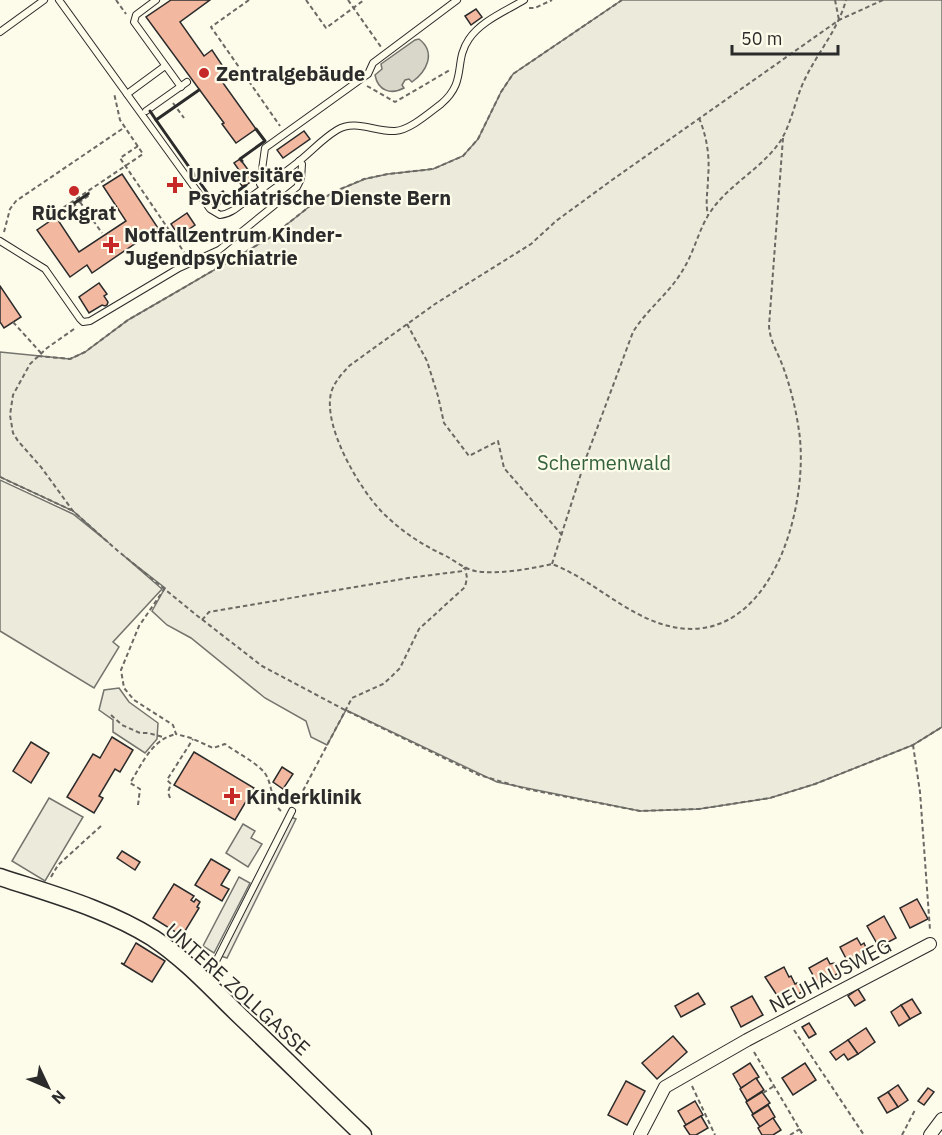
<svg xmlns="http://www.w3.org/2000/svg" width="942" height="1135" font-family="'IBM Plex Sans',sans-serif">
<rect width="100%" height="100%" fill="#fdfbea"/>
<g fill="#ecebdb" stroke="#74746e" stroke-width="1.5">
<polygon points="622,0 942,0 942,727 913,745 815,784 770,798 699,809 640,811 497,782 346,710 327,745 311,737 306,721 265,698 191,638 167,625 152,611 165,588 124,556 162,589 113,642 119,647 94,688 0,631 0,480 73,514 109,543 73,511 0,477 0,352 70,359 85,352 128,320 271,237 310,206 336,191 365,179 388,174 433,169 463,156 478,139 501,92 513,74"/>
<polygon points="119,688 129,702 158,723 157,739 145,753 113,732 113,720 99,710 104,690"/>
<polygon points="49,798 83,817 45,881 12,861"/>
</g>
<g fill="#eceadb" stroke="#74746e" stroke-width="1.5">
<polygon points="291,817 296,819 227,958 221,956"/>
<polygon points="243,824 255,831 251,838 262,844 248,867 226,853"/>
<polygon points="239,877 250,883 214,953 203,946"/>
</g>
<path fill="#d8d7c9" stroke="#74746e" stroke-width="1.5" d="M419,39C437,53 426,72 412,82L409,79L405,80L402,85L404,88C391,95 378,91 375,75L382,69L381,64L415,40Z"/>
<g fill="#f2b8a0" stroke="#2b2b2b" stroke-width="1.5">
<polygon points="171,0 210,0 180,22 204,56 212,50 226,71 218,76 256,129 236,143 222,124 224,123 146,17"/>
<polygon points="476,9 482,17 471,25 465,16"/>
<polygon points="304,131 310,139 283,158 277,150"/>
<polygon points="240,159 255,179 243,187 233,174 239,170 234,163"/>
<polygon points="122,174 158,228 92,273 87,265 70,277 37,230 56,217 79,252 126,221 103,186"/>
<polygon points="223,191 228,198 217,206 212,198"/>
<polygon points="187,213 195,225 179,236 171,224"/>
<polygon points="99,283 107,294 104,296 108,302 107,305 105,306 102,305 89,313 79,297"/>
<polygon points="0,286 21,317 4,328 0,322"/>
<polygon points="112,737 133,750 120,772 115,769 99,796 103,798 94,813 67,797 93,754 100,758"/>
<polygon points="31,742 49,753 31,783 13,771"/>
<polygon points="194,752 254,788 235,820 174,785"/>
<polygon points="282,767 293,774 283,789 273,782"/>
<polygon points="122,851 140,862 135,870 117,858"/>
<polygon points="211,859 230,870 221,885 229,889 222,901 195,885"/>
<polygon points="174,884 194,896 191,900 194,902 196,899 200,902 197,907 199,908 182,936 153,918"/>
<polygon points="917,899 928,919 910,928 900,908"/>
<polygon points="884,916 896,938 879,947 867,926"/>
<polygon points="857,938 861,945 864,943 867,950 864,951 867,957 850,966 840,947"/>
<polygon points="136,943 165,961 152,982 121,963 124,964"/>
<polygon points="827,958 830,964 834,963 839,973 818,984 809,968"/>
<polygon points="784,967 789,977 791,976 795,984 797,983 802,992 782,1003 765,977"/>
<polygon points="858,989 865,1000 855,1006 848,996"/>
<polygon points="698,993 705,1004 681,1017 675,1006"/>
<polygon points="752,996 763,1015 741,1027 731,1007"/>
<polygon points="912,999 921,1013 910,1019 901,1005"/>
<polygon points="901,1005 910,1019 899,1026 891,1012"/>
<polygon points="809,1023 816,1034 809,1038 802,1027"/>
<polygon points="866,1028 875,1042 858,1054 848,1040"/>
<polygon points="673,1036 687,1052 657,1079 642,1063"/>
<polygon points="848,1040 858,1054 848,1060 844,1054 836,1060 830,1052"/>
<polygon points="750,1063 759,1077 741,1088 733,1074"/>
<polygon points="805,1063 816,1080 793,1095 782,1078"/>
<polygon points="756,1078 764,1090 747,1101 740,1089"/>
<polygon points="626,1081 645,1091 627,1125 608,1115"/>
<polygon points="898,1085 908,1100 898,1107 888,1092"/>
<polygon points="928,1088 934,1092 924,1105 918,1101"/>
<polygon points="762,1092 770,1103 753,1114 746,1102"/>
<polygon points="888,1092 898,1107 887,1113 878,1098"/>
<polygon points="695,1101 703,1115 686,1125 678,1111"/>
<polygon points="768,1105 775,1117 760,1127 752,1115"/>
<polygon points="701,1116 708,1128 696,1135 690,1135 684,1126"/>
<polygon points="773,1118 781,1130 773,1135 762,1135 758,1128"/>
</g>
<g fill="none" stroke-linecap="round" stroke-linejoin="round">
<g stroke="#2b2b2b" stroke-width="8">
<g id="service">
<path d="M59,0L210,209L220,215C232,214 241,204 251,197C267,185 283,174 298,162C311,152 322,139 337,130C355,119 375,132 395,131C410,130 429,113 441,104C468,81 453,62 469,39C481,21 506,11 524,0"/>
<polyline points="156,0 136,15 134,22 181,87"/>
<polyline points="0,32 44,0"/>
<polyline points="127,94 165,66"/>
<polyline points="146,111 187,82"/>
<polyline points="263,188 260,184 265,148 368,74 373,63 457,0"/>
<polyline points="0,241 45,269 80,319 83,322 90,321 179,268 219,250 297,187 301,179 302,164 299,161"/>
<polyline points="206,981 292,811"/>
</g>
</g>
<g stroke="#2b2b2b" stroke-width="14">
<g id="minor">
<polyline points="640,1135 665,1087 747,1040 930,944"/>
<polyline points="930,1135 942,1119"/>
</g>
</g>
<g stroke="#2b2b2b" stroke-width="19">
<path id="tertiary" d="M0,877C51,894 107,909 153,938C186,960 213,990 241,1017C282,1056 322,1096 363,1135"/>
</g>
<g stroke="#6a6964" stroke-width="2" stroke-dasharray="4.5 3" stroke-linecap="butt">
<polyline points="116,0 126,14"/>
<polyline points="249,0 211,27 280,126"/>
<polyline points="306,0 326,28 364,0"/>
<polyline points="348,0 381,47"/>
<polyline points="835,0 839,20"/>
<polyline points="529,8 535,8 552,0"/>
<polyline points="367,86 395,102 450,70"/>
<polyline points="173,103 184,118"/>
<path d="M699,118C707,137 710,157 708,178C708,191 705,202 708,215"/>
<path d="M783,138L769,326C770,341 777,351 782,364C790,385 796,409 799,431C810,504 772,647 673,627C628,618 594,580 552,564C530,569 497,575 475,571C465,569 455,561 446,556C422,545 401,531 382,512C359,488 323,427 331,393C334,382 342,374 349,366L435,304L531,244L556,221L612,180L839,20L883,0"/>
<polyline points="138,146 120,158 186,255"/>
<polyline points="80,202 102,233"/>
<polyline points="67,206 69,209 90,195 88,192"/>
<polyline points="45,220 143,154 120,120 114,93"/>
<polyline points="4,232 10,209 16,201 125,127"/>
<polyline points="13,322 41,353"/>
<polyline points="407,324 427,361 438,396 444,423 469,456 498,441 504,468 562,535"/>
<polyline points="74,329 47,348 30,364 13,395 10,415 13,433 18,441 41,467 73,511 118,551 195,614 262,666 345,710 479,775 526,789 640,811 699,809 770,798 815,784 913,745 942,727"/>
<polyline points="38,356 70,359 85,352 128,320 271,237 310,206 336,191 364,179 388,174 433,169 463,156 478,139 501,92 513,74 622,0"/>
<polyline points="0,477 71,510"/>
<path d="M552,564L586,458L633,332C647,309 671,292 684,268C695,250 699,228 711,211C728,186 757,171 776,147C791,129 794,102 804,81C817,53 838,30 846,0"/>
<path d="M165,588L139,626L121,670L124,688L134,700L173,725L176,734L191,738L213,748L225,744C237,753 254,761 264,772C273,783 270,801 281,811"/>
<polyline points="202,620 209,612 408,578 463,571 464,568"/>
<polyline points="111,715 122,725 140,733 148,733 163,737"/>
<polyline points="913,745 920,792 930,930"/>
<polyline points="170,798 168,792 171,784 167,780 193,739"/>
<polyline points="296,804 352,698 383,684 391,677 400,668 419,629 465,587 467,578 465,567"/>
<path d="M138,805L140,789L130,783C143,763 151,740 176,734"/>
<polyline points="51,877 58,865 101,826"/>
<polyline points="794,1030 864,1135"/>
<polyline points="754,1052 803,1135"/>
<polyline points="692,1086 715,1135"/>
<polyline points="763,1093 774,1086"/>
<polyline points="790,1135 800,1129"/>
<polyline points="902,1135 915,1110"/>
</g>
<use href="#service" stroke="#fdfbea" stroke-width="6"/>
<use href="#minor" stroke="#fdfbea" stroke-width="12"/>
<use href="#tertiary" stroke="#fdfbea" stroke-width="16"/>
<g stroke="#2b2b2b" stroke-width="3">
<polyline points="150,111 156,120 199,90"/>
<polyline points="156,120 213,201"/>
<polyline points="242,161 240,159 265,141 256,129"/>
<polyline points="227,199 246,185"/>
<polyline points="70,206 88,194"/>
</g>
</g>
<g fill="#c62828" stroke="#fdfbea" stroke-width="2">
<circle cx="204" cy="73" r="6"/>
<path d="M172 176h6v6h6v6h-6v6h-6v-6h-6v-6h6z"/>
<circle cx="74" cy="191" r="6"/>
<path d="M108 236h6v6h6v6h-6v6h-6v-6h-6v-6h6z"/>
<path d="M229 787h6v6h6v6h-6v6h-6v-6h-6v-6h6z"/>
</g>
<g text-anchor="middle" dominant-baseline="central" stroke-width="4.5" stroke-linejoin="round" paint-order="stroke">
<g font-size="20" font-weight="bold" fill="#2b2b2b" stroke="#fdfbea" text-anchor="start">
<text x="216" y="73">Zentralgebäude</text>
<text x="188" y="174">Universitäre<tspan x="188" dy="23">Psychiatrische Dienste Bern</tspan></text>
<text x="74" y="212" text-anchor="middle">Rückgrat</text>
<text x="124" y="234">Notfallzentrum Kinder-<tspan x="124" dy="23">Jugendpsychiatrie</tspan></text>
<text x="246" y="796">Kinderklinik</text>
</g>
<g font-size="20" fill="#34623c" stroke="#fdfbea">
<text x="604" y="462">Schermenwald</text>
</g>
<g font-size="20" fill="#2b2b2b" stroke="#fdfbea">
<text transform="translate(830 975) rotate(-28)">NEUHAUSWEG</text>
<text transform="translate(238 989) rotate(42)">UNTERE ZOLLGASSE</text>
</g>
</g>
<g transform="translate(48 1087) rotate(134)" stroke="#fdfbea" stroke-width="4.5" paint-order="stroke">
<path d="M0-4.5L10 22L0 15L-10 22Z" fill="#2b2b2b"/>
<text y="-9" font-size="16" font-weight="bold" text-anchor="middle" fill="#2b2b2b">N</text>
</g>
<path d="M732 45v9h106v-9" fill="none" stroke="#2b2b2b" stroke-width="3"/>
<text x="741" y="45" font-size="18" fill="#2b2b2b" stroke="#fdfbea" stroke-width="4.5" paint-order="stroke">50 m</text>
</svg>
